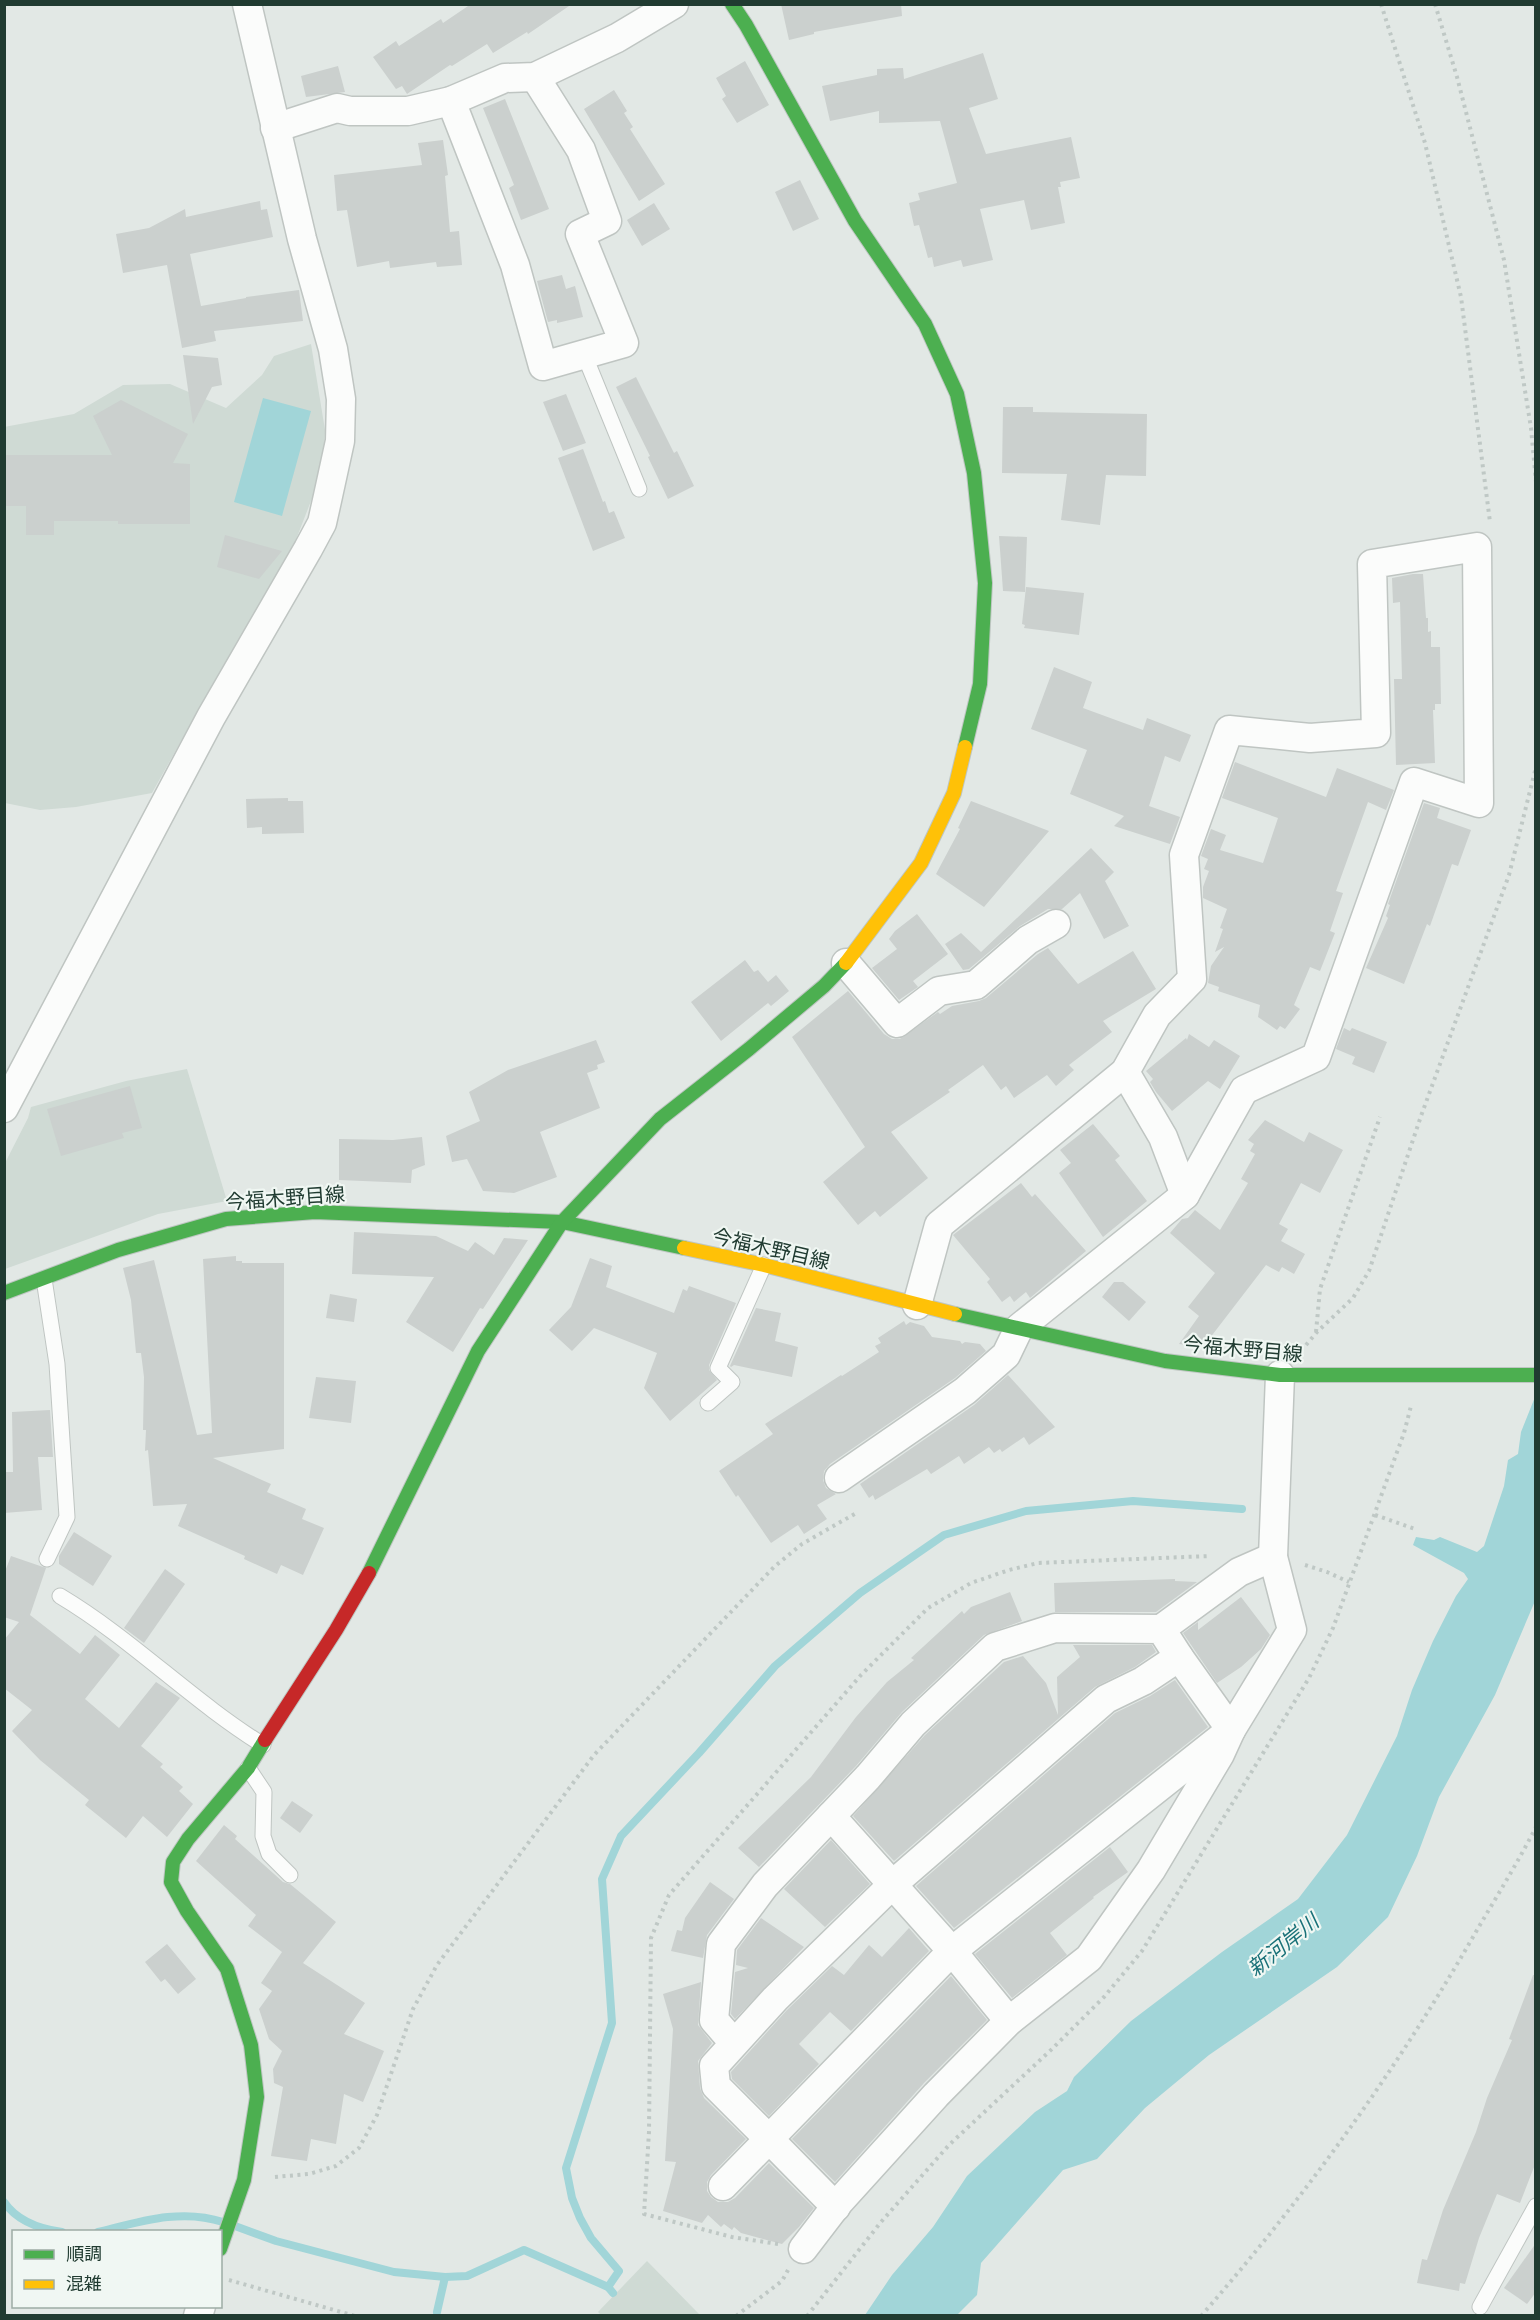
<svg xmlns="http://www.w3.org/2000/svg" width="1540" height="2320" font-family="'PT Sans','Noto Sans JP',sans-serif">
<rect width="100%" height="100%" fill="#e2e8e5"/>
<g fill="#cfdad4">
<polygon points="311,344 325,430 323,470 283,573 262,604 205,698 152,793 76,807 40,810 5,803 4,427 74,414 123,385 170,384 226,408 262,375 274,356"/>
<polygon points="187,1069 227,1201 158,1214 5,1269 4,1165 28,1118 31,1107 126,1081"/>
<polygon points="647,2261 700,2315 602,2316 598,2312"/>
</g>
<g fill="#a1d5d8">
<polygon points="263,398 311,411 282,516 234,502"/>
<polygon points="1535,1397 1535,1601 1495,1695 1439,1797 1417,1856 1388,1917 1337,1967 1209,2055 1145,2108 1097,2159 1063,2170 981,2263 977,2295 957,2315 865,2315 892,2275 933,2227 967,2176 1035,2112 1067,2091 1074,2077 1131,2021 1222,1952 1298,1899 1347,1835 1397,1736 1412,1690 1433,1641 1456,1596 1468,1579 1464,1573 1413,1545 1416,1537 1434,1540 1440,1537 1477,1552 1484,1546 1504,1486 1508,1460 1518,1454 1521,1432"/>
</g>
<g fill="none" stroke-linecap="round" stroke-linejoin="round">
<g stroke="#a1d5d8" stroke-width="8">
<path d="M4,2202C17,2221 40,2229 62,2232"/>
<polyline points="235,2226 276,2241 394,2272 445,2277 467,2276 524,2250 608,2287 613,2293"/>
<path d="M98,2232C139,2222 181,2208 223,2222"/>
<polyline points="608,2287 619,2271 591,2238 580,2218 572,2198 566,2168 612,2023 602,1879 621,1836 699,1753 775,1666 860,1593 944,1535 1026,1511 1133,1501 1242,1509"/>
<polyline points="437,2312 445,2277"/>
</g>
</g>
<g fill="#cbd0ce">
<polygon points="471,4 572,4 528,34 527,32 493,53 487,44 452,66 450,65 407,94 402,86 396,89 373,57 396,41 399,46 441,19 443,23"/>
<polygon points="781,4 901,4 902,16 814,32 814,34 789,40"/>
<polygon points="983,53 998,99 969,108 986,154 1071,137 1080,178 1060,182 1061,187 1058,187 1065,223 1031,230 1024,200 980,209 993,260 963,267 961,260 934,267 932,257 928,258 919,225 914,226 909,203 920,200 918,193 957,183 940,121 879,123 879,111 830,121 822,86 877,75 877,69 903,68 904,79"/>
<polygon points="745,61 769,105 737,123 722,99 726,96 716,78"/>
<polygon points="338,66 345,92 306,97 301,76"/>
<polygon points="614,90 627,111 624,113 633,127 630,129 665,184 639,201 584,109"/>
<polygon points="505,99 549,209 521,220 509,188 514,185 483,108"/>
<polygon points="443,140 448,175 445,176 450,232 459,231 462,265 437,267 436,262 390,268 389,261 357,267 347,210 337,211 334,175 422,165 418,143"/>
<polygon points="800,180 819,219 793,231 775,192"/>
<polygon points="260,201 261,210 267,209 273,237 190,254 201,306 246,298 246,297 299,290 303,321 214,331 216,341 182,348 167,265 123,273 116,234 149,228 185,209 186,217"/>
<polygon points="654,203 670,229 642,246 627,220"/>
<polygon points="562,275 566,289 575,286 583,317 557,323 557,320 548,322 537,281"/>
<polygon points="183,355 218,358 222,385 212,387 193,424"/>
<polygon points="636,377 674,453 677,451 694,486 668,499 648,457 650,456 616,387"/>
<polygon points="566,394 586,443 563,451 543,402"/>
<polygon points="121,400 188,434 173,463 190,464 190,524 118,524 118,521 54,521 54,535 26,535 26,506 4,506 4,455 112,455 93,416"/>
<polygon points="1003,407 1033,407 1033,412 1147,414 1146,476 1106,475 1100,525 1061,520 1067,474 1002,473"/>
<polygon points="583,449 603,502 605,501 609,513 614,511 625,538 593,551 558,458"/>
<polygon points="225,535 282,551 259,579 217,567"/>
<polygon points="999,536 1027,537 1025,592 1003,591"/>
<polygon points="1413,574 1423,574 1426,618 1428,618 1428,632 1431,631 1431,647 1440,647 1441,704 1435,704 1435,710 1433,710 1435,763 1396,765 1394,679 1402,679 1400,602 1393,603 1392,578"/>
<polygon points="1026,587 1084,593 1079,635 1024,628 1025,625 1022,624"/>
<polygon points="1054,667 1092,682 1083,708 1143,730 1147,718 1191,735 1180,762 1165,756 1149,806 1180,817 1170,844 1114,826 1124,816 1070,794 1087,750 1031,729"/>
<polygon points="1235,762 1326,797 1337,768 1394,790 1386,810 1368,802 1336,891 1343,893 1330,931 1335,933 1320,971 1310,967 1294,1005 1300,1009 1285,1029 1280,1026 1277,1030 1258,1017 1260,1005 1218,991 1219,987 1208,983 1211,966 1224,947 1215,952 1223,929 1220,928 1227,909 1203,898 1203,887 1209,871 1204,869 1208,859 1201,856 1211,829 1226,835 1220,850 1263,863 1278,818 1222,798"/>
<polygon points="288,798 288,801 303,801 304,833 262,834 262,827 247,828 246,799"/>
<polygon points="971,801 1049,831 984,907 936,874 960,829 958,828"/>
<polygon points="1424,803 1440,808 1437,818 1471,830 1458,866 1452,864 1430,926 1427,924 1404,984 1366,968 1388,918 1386,916 1390,905 1388,904"/>
<polygon points="1091,848 1114,872 1105,881 1129,926 1104,939 1080,893 1062,909 1048,909 1020,926 969,969 963,970 945,944 961,933 981,952"/>
<polygon points="917,914 948,954 913,981 918,987 899,1000 872,968 897,949 889,939 895,931"/>
<polygon points="1048,948 1078,984 1133,951 1156,989 1103,1021 1112,1032 1069,1065 1074,1070 1056,1086 1047,1075 1014,1098 1006,1086 1001,1090 983,1065 948,1090 950,1092 891,1132 928,1178 880,1217 875,1211 858,1225 823,1182 865,1147 792,1037 848,991 884,1034 892,1039 900,1039 938,1012 940,1014 952,1006 979,1001 986,998 1038,954"/>
<polygon points="745,960 754,972 758,970 768,982 776,975 789,991 771,1006 768,1003 721,1041 691,1002"/>
<polygon points="1344,1028 1350,1031 1352,1028 1387,1042 1374,1073 1352,1064 1355,1057 1336,1049"/>
<polygon points="1189,1034 1209,1047 1214,1040 1240,1056 1220,1089 1208,1081 1172,1111 1156,1092 1150,1082 1153,1079 1146,1071 1186,1038 1187,1040"/>
<polygon points="596,1040 605,1062 597,1065 598,1069 587,1073 600,1108 540,1132 557,1177 514,1193 483,1191 467,1159 452,1162 446,1136 480,1121 469,1092 508,1070"/>
<polygon points="130,1086 142,1128 122,1133 124,1138 61,1156 47,1109"/>
<polygon points="1265,1120 1304,1142 1309,1132 1343,1150 1320,1193 1301,1183 1279,1224 1288,1229 1281,1241 1305,1254 1294,1274 1282,1267 1279,1272 1266,1265 1203,1347 1179,1344 1199,1316 1188,1307 1215,1273 1170,1233 1182,1219 1188,1218 1195,1210 1220,1230 1248,1183 1241,1179 1255,1154 1250,1151 1254,1144 1248,1140"/>
<polygon points="1093,1124 1120,1156 1115,1160 1147,1201 1103,1237 1059,1173 1071,1163 1060,1150"/>
<polygon points="422,1137 425,1165 412,1170 411,1183 339,1180 339,1139 393,1140"/>
<polygon points="1021,1183 1032,1197 1035,1194 1086,1251 1030,1298 1026,1292 1014,1302 1010,1296 1002,1302 987,1282 990,1279 953,1235"/>
<polygon points="354,1232 436,1236 468,1251 475,1242 494,1255 504,1238 528,1240 483,1309 480,1308 453,1352 406,1322 434,1277 352,1274"/>
<polygon points="236,1256 236,1261 242,1261 242,1263 284,1263 284,1449 213,1458 271,1484 267,1492 306,1509 302,1519 324,1528 303,1575 281,1565 277,1574 244,1559 245,1556 178,1526 187,1504 153,1506 148,1450 145,1451 146,1430 143,1430 144,1377 141,1353 136,1353 131,1300 123,1268 154,1260 197,1435 212,1433 203,1259"/>
<polygon points="590,1258 612,1266 606,1287 674,1313 683,1289 687,1291 689,1286 736,1303 709,1365 709,1370 717,1380 670,1421 644,1388 657,1353 594,1328 572,1351 549,1330 571,1307"/>
<polygon points="1114,1282 1123,1282 1146,1302 1129,1321 1102,1297"/>
<polygon points="330,1294 357,1299 354,1322 326,1318"/>
<polygon points="756,1308 781,1313 775,1341 798,1347 792,1377 734,1365 731,1367 730,1366"/>
<polygon points="904,1321 906,1325 910,1322 924,1326 932,1337 960,1341 962,1344 965,1342 980,1344 986,1351 955,1378 830,1464 824,1471 823,1480 826,1488 836,1494 817,1505 827,1519 804,1534 798,1525 771,1543 738,1495 736,1497 719,1471 773,1434 765,1424 841,1375 842,1376 879,1352 875,1346 881,1343 878,1338"/>
<polygon points="1008,1375 1055,1427 1029,1445 1024,1437 1002,1452 1000,1449 994,1453 989,1447 964,1464 959,1456 931,1474 927,1469 875,1500 873,1495 869,1498 860,1484 974,1405"/>
<polygon points="316,1377 356,1381 351,1423 309,1418"/>
<polygon points="50,1410 53,1457 38,1457 42,1510 4,1513 4,1472 13,1472 12,1412"/>
<polygon points="74,1532 112,1556 93,1586 59,1564 59,1556"/>
<polygon points="11,1556 46,1568 30,1615 80,1654 95,1635 120,1655 85,1699 119,1728 156,1682 180,1698 141,1746 163,1764 160,1767 183,1787 179,1791 193,1804 167,1837 143,1816 126,1838 85,1805 89,1800 40,1760 12,1731 32,1710 4,1688 4,1640 19,1622 4,1617 4,1574"/>
<polygon points="165,1569 185,1584 144,1643 124,1628"/>
<polygon points="1175,1579 1175,1581 1197,1582 1156,1612 1055,1612 1054,1583"/>
<polygon points="1010,1592 1022,1621 984,1635 902,1712 856,1766 759,1867 738,1848 811,1777 856,1717 887,1682 914,1660 911,1658 962,1611 964,1614 971,1607"/>
<polygon points="1241,1597 1270,1635 1261,1649 1241,1667 1217,1683 1183,1633 1198,1622 1198,1630"/>
<polygon points="1073,1645 1152,1645 1156,1652 1135,1667 1095,1687 894,1861 853,1816 925,1735 1004,1662 1023,1656 1046,1683 1058,1715 1057,1677 1080,1657"/>
<polygon points="1175,1680 1208,1727 954,1928 916,1886 1115,1713 1150,1696"/>
<polygon points="292,1801 313,1815 300,1833 280,1818"/>
<polygon points="224,1825 237,1836 235,1839 283,1882 290,1884 336,1922 303,1963 365,2003 344,2034 384,2051 363,2102 344,2094 336,2144 311,2139 307,2161 271,2156 283,2087 274,2083 273,2069 282,2051 269,2039 259,2009 272,1991 261,1983 282,1952 248,1926 256,1915 196,1861"/>
<polygon points="831,1840 870,1884 825,1927 784,1889"/>
<polygon points="1110,1847 1128,1872 1093,1897 1094,1898 1050,1933 1067,1955 1012,1998 975,1954"/>
<polygon points="710,1882 734,1899 707,1935 703,1958 671,1951 677,1930 682,1931 685,1918"/>
<polygon points="761,1918 804,1947 735,2019 731,2014 735,1972 748,1968 736,1965 737,1950"/>
<polygon points="909,1928 929,1951 851,2031 830,2012 799,2044 819,2064 769,2116 732,2079 731,2072 787,2010 832,1966 844,1975 869,1945 882,1957"/>
<polygon points="167,1944 196,1979 178,1994 165,1979 161,1982 145,1962"/>
<polygon points="1533,1975 1536,1975 1536,2162 1520,2203 1497,2194 1479,2238 1465,2284 1460,2283 1459,2291 1417,2283 1422,2259 1427,2260 1443,2210 1476,2132 1487,2098 1512,2040 1509,2039"/>
<polygon points="951,1976 987,2020 924,2083 835,2182 792,2139"/>
<polygon points="701,1982 698,2025 712,2043 698,2061 700,2088 704,2098 746,2139 711,2175 707,2182 707,2191 711,2197 718,2202 728,2202 735,2198 769,2163 814,2208 799,2227 782,2244 741,2233 734,2227 732,2230 724,2224 721,2227 708,2215 702,2223 663,2211 676,2162 665,2161 673,2029 663,1994"/>
<polygon points="1536,2243 1536,2292 1527,2304 1504,2288"/>
</g>
<g fill="none" stroke-linecap="round" stroke-linejoin="round">
<g stroke="#bfc5c2" stroke-width="17">
<g id="lane">
<polyline points="584,354 639,489"/>
<polyline points="44,1279 57,1364 67,1517 47,1559"/>
<polyline points="708,1403 732,1382 718,1368 764,1265"/>
<path d="M60,1596C132,1639 192,1701 263,1745"/>
<polyline points="248,1768 264,1792 263,1836 269,1854 290,1875"/>
<polyline points="1480,2307 1536,2206"/>
</g>
</g>
<g stroke="#bfc5c2" stroke-width="31">
<g id="street">
<polyline points="451,101 515,265 543,366 624,343 580,234 607,221 581,150 535,77"/>
<polyline points="275,128 337,108 350,111 408,111 451,101 505,78 535,77 617,38 674,4"/>
<polyline points="846,963 897,1023 939,991 976,985 1028,940 1056,924"/>
<polyline points="1125,1072 1163,1137 1185,1195"/>
<polyline points="4,1108 211,717 308,549 322,523 328,496 340,441 341,399 333,349 302,239 247,4"/>
<polyline points="839,1478 965,1391 1006,1355 1019,1328 1185,1195 1244,1090 1316,1057 1414,782 1479,803 1477,547 1372,564 1376,733 1310,738 1229,730 1184,855 1192,979 1157,1015 1125,1072 939,1225 917,1305"/>
<polyline points="1161,1629 1239,1572 1273,1557"/>
<polyline points="831,1816 952,1951 1009,2021"/>
<polyline points="734,2043 714,2020 721,1944 765,1885 868,1777 913,1724 995,1647 1055,1628 1161,1629 1179,1657 1143,1681 1106,1699 893,1884 775,1999 714,2066 716,2086 769,2139 952,1951 1231,1730 1292,1630 1273,1557 1280,1375"/>
<polyline points="723,2186 769,2139 836,2207"/>
<polyline points="803,2249 839,2202 936,2095 1009,2021 1089,1958 1151,1870 1220,1754 1231,1730 1179,1657"/>
<polyline points="198,2316 201,2306"/>
</g>
</g>
<g stroke="#bec6c2" stroke-width="16">
<g id="fast">
<polyline points="732,4 746,25 855,221 925,324 957,394 974,473 985,583 980,684 965,747"/>
<polyline points="4,1293 118,1250 226,1219 315,1212 562,1222 684,1248"/>
<polyline points="955,1314 1165,1361 1280,1375 1536,1375"/>
<polyline points="369,1573 478,1351 562,1222 660,1119 749,1049 824,986 846,963"/>
<polyline points="220,2249 244,2180 257,2097 251,2045 227,1969 187,1911 171,1882 173,1862 188,1839 248,1768 265,1740"/>
</g>
</g>
<g stroke="#bec6c2" stroke-width="16">
<g id="slow">
<polyline points="846,963 921,863 954,793 965,747"/>
<polyline points="684,1248 764,1265 955,1314"/>
</g>
</g>
<g stroke="#bec6c2" stroke-width="16">
<polyline id="jam" points="265,1740 336,1630 369,1573"/>
</g>
<g stroke="#bfc8c5" stroke-width="4" stroke-dasharray="3 4.5" stroke-linecap="butt">
<polyline points="1381,4 1425,143 1461,297 1490,522"/>
<polyline points="1435,4 1457,77 1504,260 1531,428 1536,482"/>
<polyline points="1316,1332 1320,1289 1380,1117"/>
<polyline points="1306,1345 1317,1332 1353,1298 1369,1271 1421,1116 1509,875 1536,767"/>
<polyline points="1375,1515 1415,1529"/>
<polyline points="1305,1565 1327,1572 1349,1582"/>
<polyline points="275,2177 309,2174 336,2166 359,2148 377,2115 413,2009 437,1965 594,1755 774,1567 802,1544 858,1512"/>
<polyline points="778,2244 732,2237 644,2214 649,2132 651,1938 669,1895 861,1675 928,1608 971,1583 1009,1570 1038,1563 1210,1556"/>
<polyline points="229,2280 355,2316"/>
<polyline points="736,2316 782,2281 788,2270"/>
<polyline points="807,2316 881,2222 949,2145 1052,2049 1104,1997 1142,1951 1309,1678 1333,1628 1404,1433 1411,1406"/>
<path d="M1201,2316C1306,2196 1398,2068 1477,1930C1497,1896 1518,1862 1536,1827"/>
</g>
<use href="#lane" stroke="#fbfcfb" stroke-width="15"/>
<use href="#street" stroke="#fbfcfb" stroke-width="28"/>
<use href="#fast" stroke="#4caf50" stroke-width="14"/>
<use href="#slow" stroke="#ffc107" stroke-width="14"/>
<use href="#jam" stroke="#c62828" stroke-width="14"/>
</g>
<g text-anchor="middle" dominant-baseline="central" stroke-width="4.5" stroke-linejoin="round" paint-order="stroke">
<g font-size="20" fill="#203b31" stroke="#f0f7f3">
<text transform="translate(285 1198) rotate(-4)">今福木野目線</text>
<text transform="translate(771 1249) rotate(13)">今福木野目線</text>
<text transform="translate(1243 1349) rotate(5)">今福木野目線</text>
</g>
<g font-size="21" font-style="italic" fill="#197178" stroke="#f0f7f3">
<text transform="translate(1283 1945) rotate(-39)">新河岸川</text>
</g>
</g>
<rect width="1540" height="2320" fill="none" stroke="#203b31" stroke-width="12"/>
<rect x="12" y="2230" width="210" height="78" fill="#f0f7f3" stroke="#9daca5" stroke-width="1.5"/>
<rect x="24" y="2250" width="30" height="9" fill="#4caf50" stroke="#9daca5" stroke-width="1.5"/>
<text x="66" y="2260" font-size="18" fill="#203b31">順調</text>
<rect x="24" y="2280" width="30" height="9" fill="#ffc107" stroke="#9daca5" stroke-width="1.5"/>
<text x="66" y="2290" font-size="18" fill="#203b31">混雑</text>
</svg>
